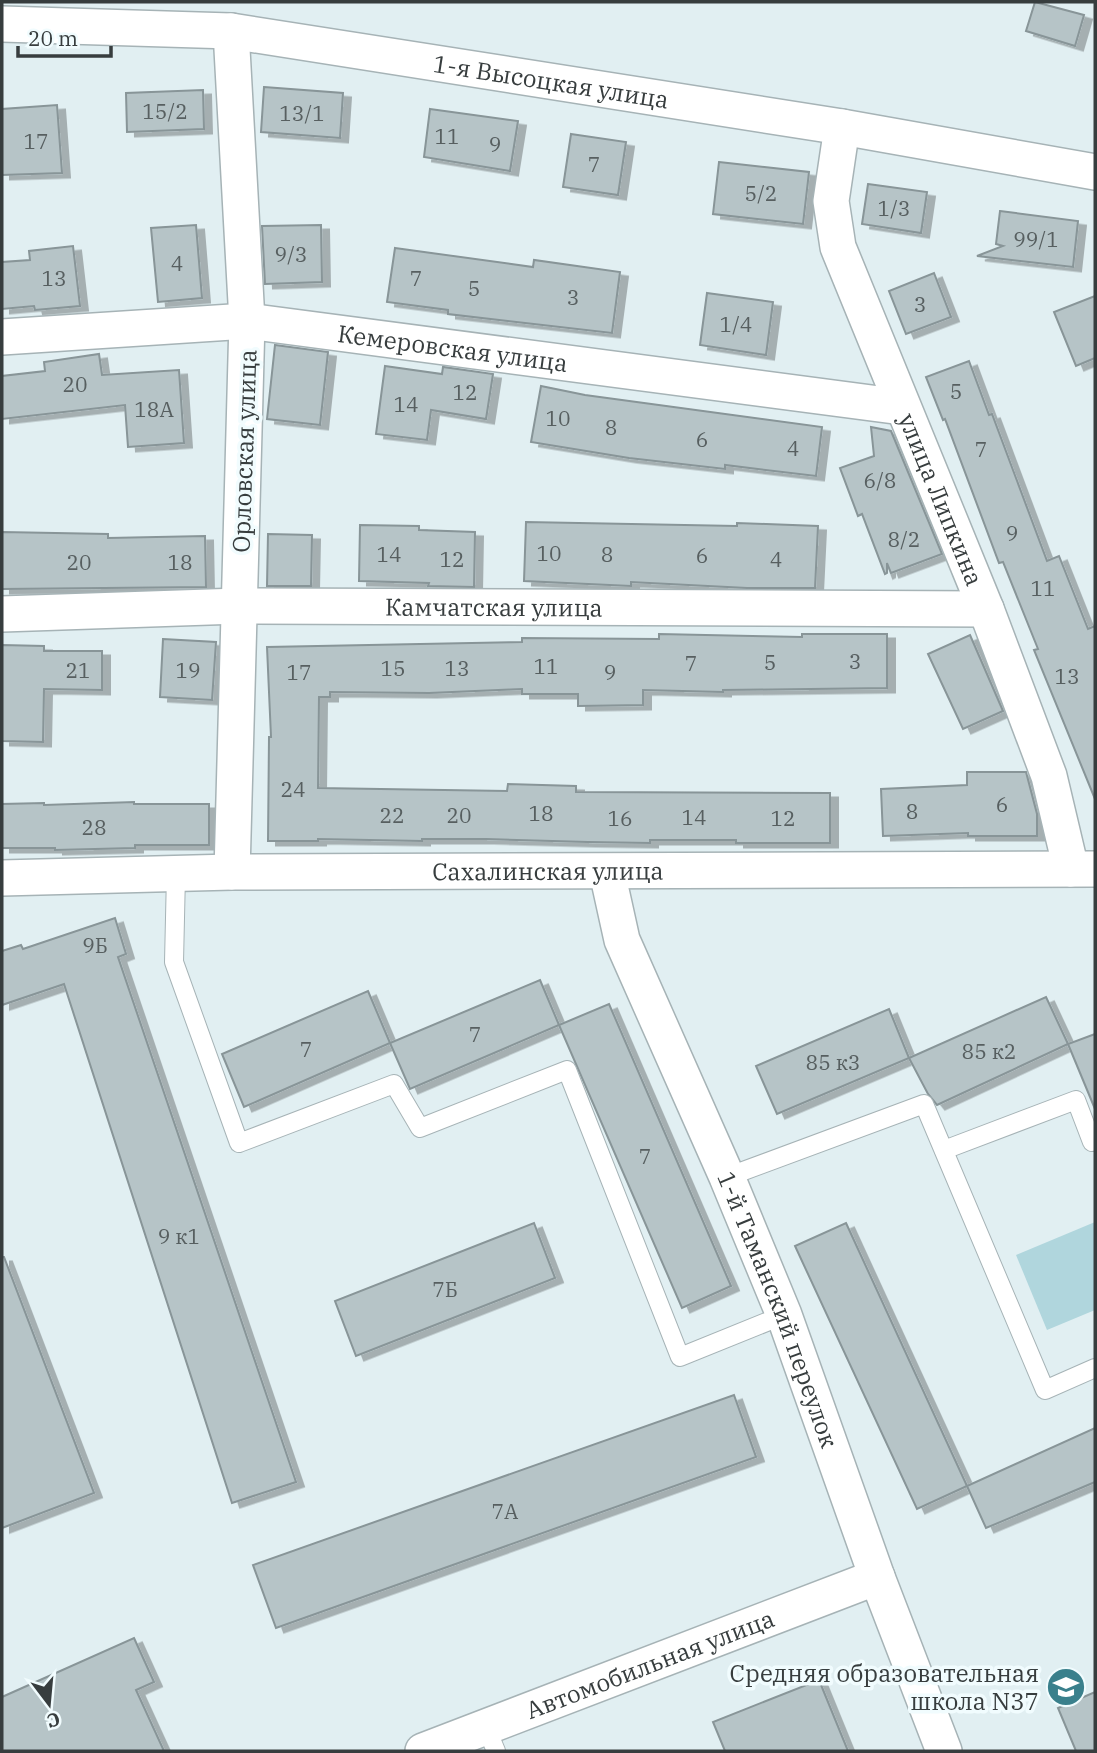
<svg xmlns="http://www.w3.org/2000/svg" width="1097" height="1753" font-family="'IBM Plex Serif',serif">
<defs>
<filter id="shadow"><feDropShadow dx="8" dy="4.5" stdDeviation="0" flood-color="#0004"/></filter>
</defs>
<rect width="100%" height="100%" fill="#e1eff2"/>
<polygon fill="#b0d6dd" points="1095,1222 1095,1310 1047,1330 1016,1255"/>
<g fill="#b6c4c7" stroke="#889598" stroke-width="2" filter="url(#shadow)">
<polygon points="1035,2 1084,15 1075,46 1026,31"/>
<polygon points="264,87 343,93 340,138 261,132"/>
<polygon points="203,90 204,129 127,132 126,93"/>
<polygon points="57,105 62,173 2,175 2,109"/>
<polygon points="430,109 518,121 510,171 424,157"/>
<polygon points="571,134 626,142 618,195 563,187"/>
<polygon points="719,162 809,172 803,224 713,214"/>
<polygon points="868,184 927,192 921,233 862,224"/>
<polygon points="1000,211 1078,221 1073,267 977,256 1003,246 996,244"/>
<polygon points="196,225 202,298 158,302 151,228"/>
<polygon points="321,225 322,282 265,284 262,226"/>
<polygon points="73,246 80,306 35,310 34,306 2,309 2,262 30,260 29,251"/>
<polygon points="395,248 533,267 534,260 620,272 612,333 448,314 448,310 387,302"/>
<polygon points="934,273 951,317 906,334 889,291"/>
<polygon points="707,293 773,302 766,355 700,345"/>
<polygon points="1095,296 1095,358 1076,366 1054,312"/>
<polygon points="275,345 328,352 320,425 267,419"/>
<polygon points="99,354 102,375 179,370 184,443 128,447 125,405 2,419 2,376 45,371 44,362"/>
<polygon points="969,361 989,415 992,414 1047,561 1059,556 1088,629 1095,626 1095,799 1034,650 1038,649 1003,562 999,563 945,419 943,420 926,377"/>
<polygon points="385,366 442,374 443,367 493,374 486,419 431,410 427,440 376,434"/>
<polygon points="541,386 585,395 822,427 816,476 725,465 725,469 629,458 531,442"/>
<polygon points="871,427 891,431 942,554 891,573 887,563 887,573 885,574 862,514 858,516 840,468 874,456"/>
<polygon points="526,522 737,526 737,523 818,526 815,588 747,588 631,582 631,586 524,581"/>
<polygon points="360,525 419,526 419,530 475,532 474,587 428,586 429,583 359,581"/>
<polygon points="2,532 108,534 108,538 205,536 206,587 2,589"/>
<polygon points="268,534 312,535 311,586 267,586"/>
<polygon points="659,634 802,637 802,634 887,634 887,688 723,690 723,692 643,690 643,705 578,706 578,694 522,694 522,689 429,693 330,692 330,697 319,697 318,788 507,791 508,784 576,786 576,792 830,793 830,843 736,843 736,840 650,840 650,843 588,842 486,839 422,839 422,841 318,839 318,841 268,841 269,737 271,737 267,647 522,642 522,638 659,639"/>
<polygon points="970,635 1003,711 963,729 928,654"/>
<polygon points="163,639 216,642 212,700 160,697"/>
<polygon points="2,645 44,646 44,651 102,651 102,690 44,689 43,742 2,741"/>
<polygon points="967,772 1026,772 1037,814 1037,836 968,836 968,833 883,836 881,789 967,785"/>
<polygon points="134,802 134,804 209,804 209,845 135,845 135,848 55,850 55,848 2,848 2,804 44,803 44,805"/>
<polygon points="115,918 126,954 118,957 296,1482 232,1503 64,984 2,1005 2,951 21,945 23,949"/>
<polygon points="540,980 559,1025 410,1089 390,1043"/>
<polygon points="368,991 390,1043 244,1107 222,1054"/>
<polygon points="1046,997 1068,1044 937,1105 928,1094 909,1058"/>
<polygon points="609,1004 731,1286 682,1308 559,1025"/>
<polygon points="889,1009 909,1058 777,1114 756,1066"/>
<polygon points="1095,1034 1095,1109 1068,1044"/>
<polygon points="534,1223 555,1278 356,1356 335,1301"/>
<polygon points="846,1223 967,1486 917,1509 795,1246"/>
<polygon points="2,1257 4,1257 94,1493 2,1528"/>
<polygon points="734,1395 756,1457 276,1628 253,1565"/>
<polygon points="1095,1428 1095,1482 986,1528 967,1486"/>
<polygon points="134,1638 154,1682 136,1690 164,1751 2,1751 2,1697"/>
<polygon points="819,1680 848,1751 725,1751 713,1722"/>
<polygon points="1095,1692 1095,1751 1076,1751 1058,1708"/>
</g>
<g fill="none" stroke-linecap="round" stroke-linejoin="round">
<g stroke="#a6b3b6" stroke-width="20">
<g id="lane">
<polyline points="176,874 174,962 239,1143 394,1084 420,1128 567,1070 680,1357 784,1315"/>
<polyline points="944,1150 1076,1100 1092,1142 1095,1141"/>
<polyline points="727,1177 924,1104 1045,1390 1095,1368"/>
<polyline points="486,1727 496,1751"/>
</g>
</g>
<g stroke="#a6b3b6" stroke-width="38">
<g id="street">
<path id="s1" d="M2,24L231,31L842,127L1095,172"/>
<polyline points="231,31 247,321 232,872"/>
<path id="s2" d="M842,127L831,201L838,247L986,609L1049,776L1071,869"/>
<path id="s3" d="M2,337L247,321L902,407"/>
<path id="s4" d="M2,614L239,606L986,609"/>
<path id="s5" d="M607,872L622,940L727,1177L784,1315L877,1577L944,1751"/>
<path id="s6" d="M2,878L232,872L1095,869"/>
<path id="s7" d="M423,1751L877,1577"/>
</g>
</g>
<use href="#lane" stroke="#fff" stroke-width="18"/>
<use href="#street" stroke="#fff" stroke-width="35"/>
</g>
<defs>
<g id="school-disc" transform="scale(2.0125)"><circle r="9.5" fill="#3a808c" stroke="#f1fcfe"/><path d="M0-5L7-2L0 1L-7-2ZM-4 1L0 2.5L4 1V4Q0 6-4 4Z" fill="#fff"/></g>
</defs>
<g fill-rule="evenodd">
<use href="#school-disc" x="1066" y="1687"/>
</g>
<g text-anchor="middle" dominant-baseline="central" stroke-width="7" stroke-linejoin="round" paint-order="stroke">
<g font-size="21" fill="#575f60">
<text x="165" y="111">15/2</text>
<text x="302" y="113">13/1</text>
<text x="447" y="136">11</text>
<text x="36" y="141">17</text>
<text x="495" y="144">9</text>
<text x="594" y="164">7</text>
<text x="761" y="193">5/2</text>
<text x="894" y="208">1/3</text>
<text x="1036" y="239">99/1</text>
<text x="291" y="254">9/3</text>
<text x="177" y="263">4</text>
<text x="54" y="278">13</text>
<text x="416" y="278">7</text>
<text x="474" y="288">5</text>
<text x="573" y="297">3</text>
<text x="920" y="304">3</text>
<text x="736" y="324">1/4</text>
<text x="75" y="384">20</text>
<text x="956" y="391">5</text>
<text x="465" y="392">12</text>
<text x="406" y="404">14</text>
<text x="154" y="409">18А</text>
<text x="558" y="418">10</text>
<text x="611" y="427">8</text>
<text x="702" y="439">6</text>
<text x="793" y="448">4</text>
<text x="981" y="449">7</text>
<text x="880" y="480">6/8</text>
<text x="1012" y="533">9</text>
<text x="904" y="539">8/2</text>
<text x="549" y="553">10</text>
<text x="389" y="554">14</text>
<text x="607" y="554">8</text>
<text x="702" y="555">6</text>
<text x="452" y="559">12</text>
<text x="776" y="559">4</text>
<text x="79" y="562">20</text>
<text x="180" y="562">18</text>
<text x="1043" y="588">11</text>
<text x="855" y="661">3</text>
<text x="770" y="662">5</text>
<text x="691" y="663">7</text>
<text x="546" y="666">11</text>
<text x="393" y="668">15</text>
<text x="457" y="668">13</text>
<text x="78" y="670">21</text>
<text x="188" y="670">19</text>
<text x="299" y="672">17</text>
<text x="610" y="672">9</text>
<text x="1067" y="676">13</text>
<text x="293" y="789">24</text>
<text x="1002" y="804">6</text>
<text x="912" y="811">8</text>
<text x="541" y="813">18</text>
<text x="392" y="815">22</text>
<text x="459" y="815">20</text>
<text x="694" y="817">14</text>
<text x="620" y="818">16</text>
<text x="783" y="818">12</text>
<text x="94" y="827">28</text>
<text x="95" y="945">9Б</text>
<text x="475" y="1034">7</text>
<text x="306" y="1049">7</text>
<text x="989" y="1051">85 к2</text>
<text x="833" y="1062">85 к3</text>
<text x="645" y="1156">7</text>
<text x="179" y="1236">9 к1</text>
<text x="445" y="1289">7Б</text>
<text x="505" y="1511">7А</text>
</g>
<g font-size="24" fill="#373d3e" stroke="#f1fcfe">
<text stroke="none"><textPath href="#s1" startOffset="553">1-я Высоцкая улица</textPath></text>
<text stroke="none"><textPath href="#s3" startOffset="453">Кемеровская улица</textPath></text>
<text transform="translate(244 451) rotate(-88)">Орловская улица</text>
<text stroke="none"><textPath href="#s2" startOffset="394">улица Липкина</textPath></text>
<text stroke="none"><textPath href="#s4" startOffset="492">Камчатская улица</textPath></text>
<text stroke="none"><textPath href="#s6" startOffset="546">Сахалинская улица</textPath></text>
<text stroke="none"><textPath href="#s5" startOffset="471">1-й Таманский переулок</textPath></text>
<text stroke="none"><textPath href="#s7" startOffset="243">Автомобильная улица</textPath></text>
</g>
<g font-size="24" fill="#373d3e" stroke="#f1fcfe" text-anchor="end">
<text x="1039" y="1673">Средняя образовательная<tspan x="1039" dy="28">школа N37</tspan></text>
</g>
</g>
<rect width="1097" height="1753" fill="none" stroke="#373d3e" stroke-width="7"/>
<g transform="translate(49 1704) rotate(164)" stroke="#f1fcfe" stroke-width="5" paint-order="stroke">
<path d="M0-5L12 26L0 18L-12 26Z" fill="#373d3e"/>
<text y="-10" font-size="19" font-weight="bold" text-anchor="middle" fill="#373d3e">С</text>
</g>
<path d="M18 46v10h93v-10" fill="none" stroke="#373d3e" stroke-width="3.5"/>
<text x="28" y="46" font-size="21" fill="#373d3e" stroke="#f1fcfe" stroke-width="5" paint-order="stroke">20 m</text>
</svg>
